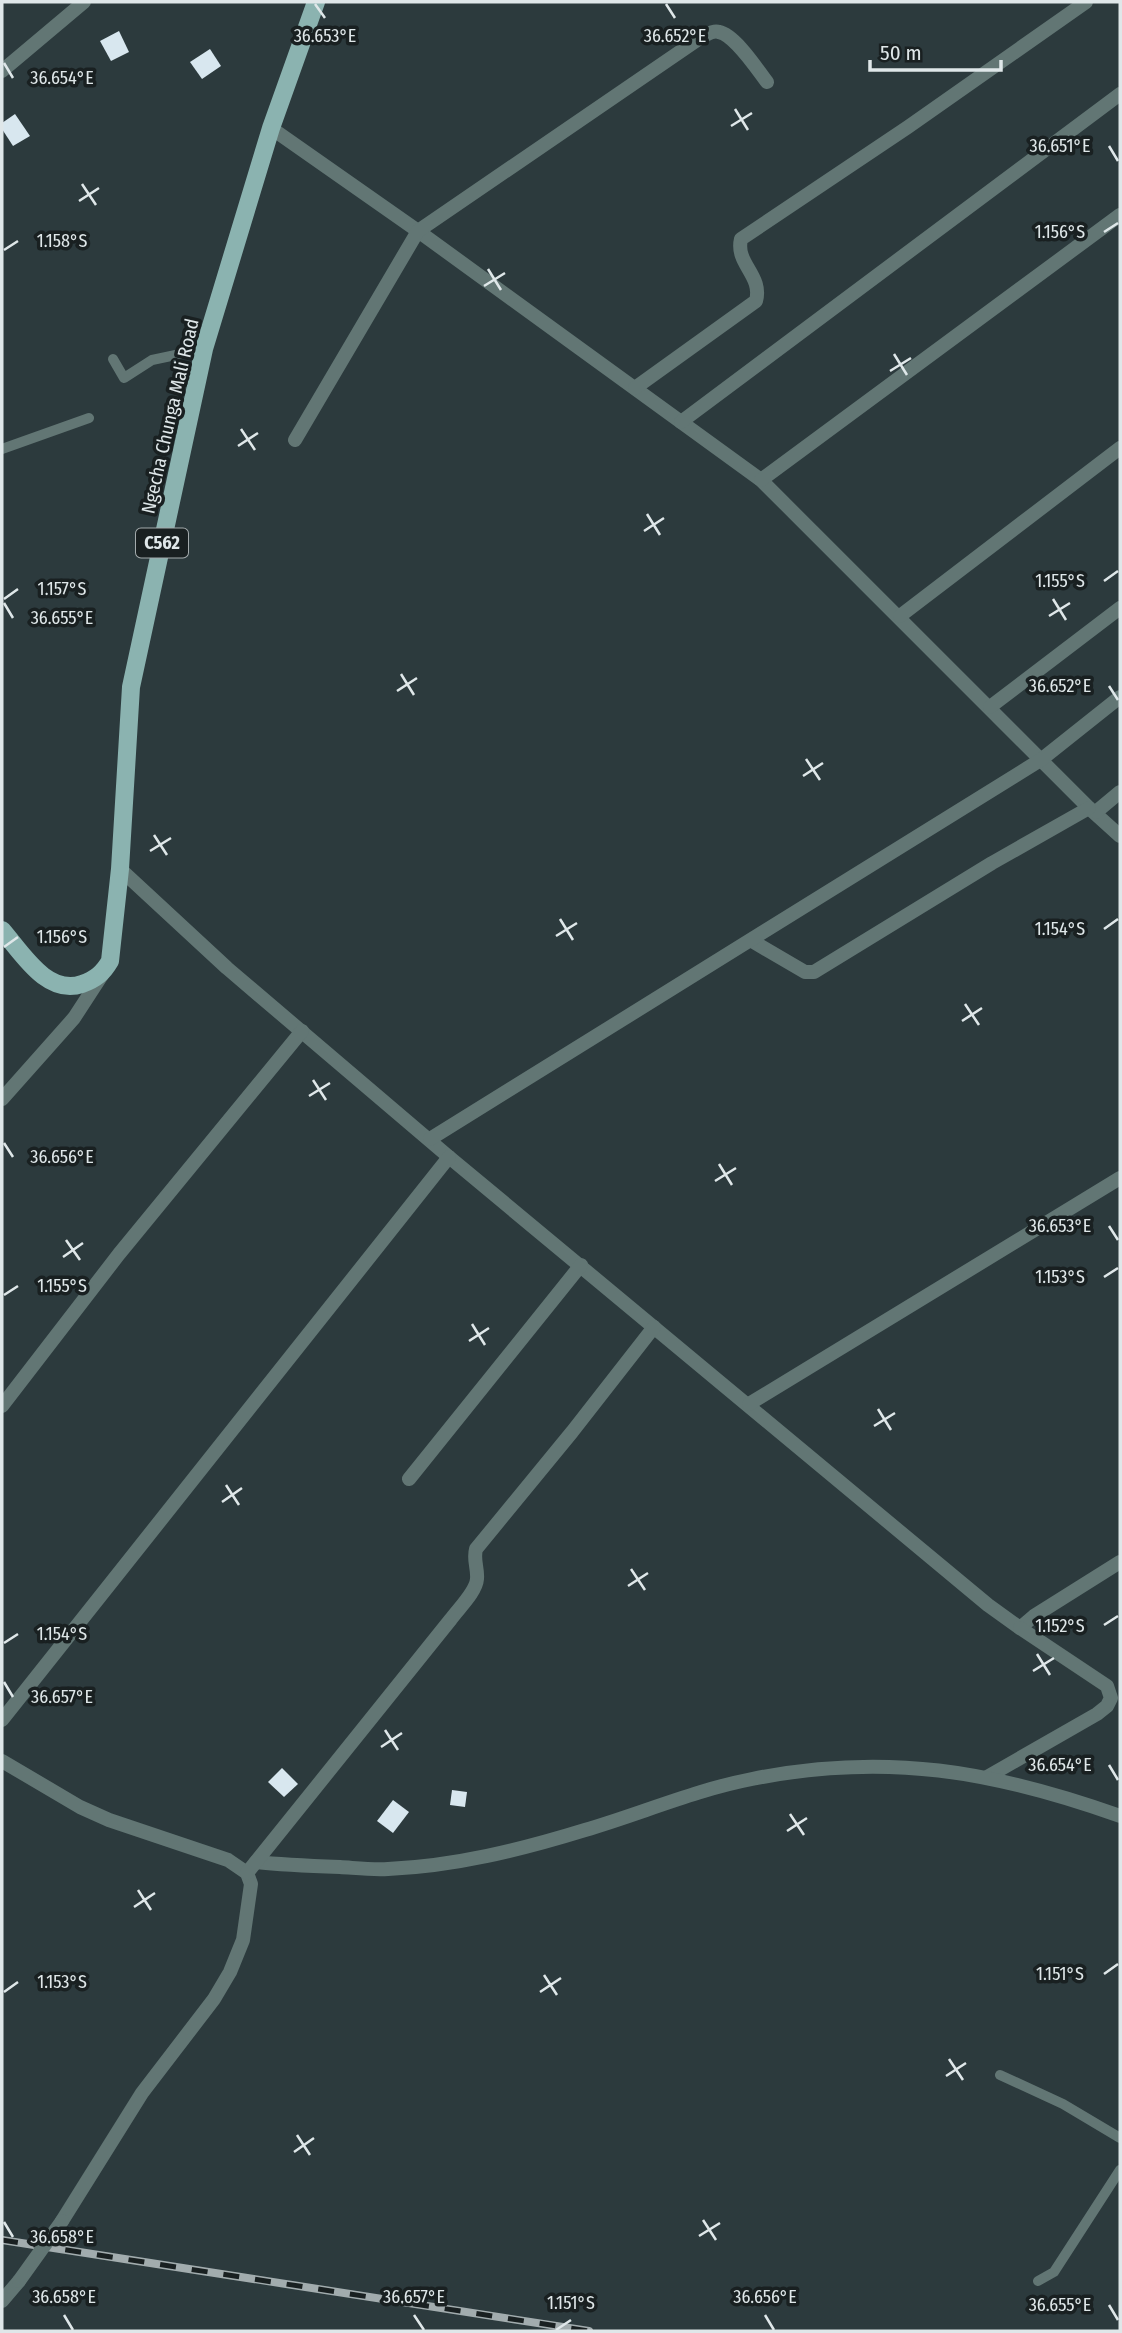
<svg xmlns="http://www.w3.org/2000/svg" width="1122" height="2333" font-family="'Fira Sans Condensed',sans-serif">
<rect width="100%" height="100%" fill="#2c3a3d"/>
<g fill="#d8e7ef">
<polygon points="119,31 129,52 111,61 100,41"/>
<polygon points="210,49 221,66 202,79 190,62"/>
<polygon points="15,114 30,136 13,146 2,129 2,123"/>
<polygon points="282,1768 298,1784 284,1797 268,1782"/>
<polygon points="452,1790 467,1792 465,1807 450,1805"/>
<polygon points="393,1800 409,1812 393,1833 377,1821"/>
</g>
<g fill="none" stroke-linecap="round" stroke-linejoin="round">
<g stroke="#627674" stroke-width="10">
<polyline points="113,359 124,378 152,360 204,349"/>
<polyline points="2,449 89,418"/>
<polyline points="1000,2075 1063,2104 1120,2138"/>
<polyline points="1038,2281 1054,2272 1120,2170"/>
</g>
<g stroke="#627674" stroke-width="14">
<polyline points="2,71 84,2"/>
<polyline points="271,128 418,231 761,480 1089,808 1120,836"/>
<path d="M635,388L756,301C763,275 735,264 741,239L908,127L1086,2"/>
<polyline points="681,422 1120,94"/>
<path d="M295,440L418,231L703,36C708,34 713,30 719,32C735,35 757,69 767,82"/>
<polyline points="761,480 1120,215"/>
<polyline points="900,616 1120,448"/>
<polyline points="990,707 1120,608"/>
<polyline points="1096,812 1120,792"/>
<polyline points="120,869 227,968 449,1157 988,1605 1020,1628 1034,1616 1120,1562"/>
<polyline points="752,941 805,972 814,972 992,863 1089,808"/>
<polyline points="2,1099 74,1018 102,975"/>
<polyline points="430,1139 1042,759 1120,697"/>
<polyline points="749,1404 1120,1178"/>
<polyline points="2,1406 119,1254 302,1031"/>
<polyline points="409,1479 581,1265"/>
<polyline points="2,1720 449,1157"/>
<polyline points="2,1761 80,1807 109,1820 228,1860 247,1873 251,1884 243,1940 230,1972 214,1999 142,2093 62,2221"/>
<polyline points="987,1777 1097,1714 1107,1706 1111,1698 1107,1686 1020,1628"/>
<path d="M256,1862C284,1865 312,1866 340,1867C356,1868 372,1870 388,1869C455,1866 520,1850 585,1830C640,1814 695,1790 752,1779C886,1752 993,1771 1120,1816"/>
<path d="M247,1873L451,1619C459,1608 476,1592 477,1579C478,1568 473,1560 476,1549L572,1432L654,1327"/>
<polyline points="2,2301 19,2281"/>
</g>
<path stroke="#8bb3b0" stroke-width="18" d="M2,930C22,953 47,996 82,984C96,979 103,973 110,961L120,869L131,687L204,349L271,128L316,2"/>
<g stroke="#a2acae" stroke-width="8">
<polyline id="rail" points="2,2240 589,2331"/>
</g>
<use href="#rail" stroke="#192021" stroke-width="5" stroke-dasharray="16" stroke-linecap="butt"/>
<polyline stroke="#627674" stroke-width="14" points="19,2281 62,2221"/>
</g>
<path fill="none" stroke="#dfe7e9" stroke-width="2.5" d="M315,4L325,18M666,4L675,18M4,63L13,78M735,109L748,130M731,126L752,113M1109,146L1118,161M82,184L96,205M79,201L99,188M1104,232L1118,223M4,250L18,241M488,269L501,290M484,286L505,273M894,354L907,375M890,371L911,358M241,429L255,450M238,446L258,433M647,514L660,535M644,531L664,518M1104,581L1118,571M4,599L18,589M1053,599L1066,620M4,603L13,618M1049,616L1070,603M401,674L414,695M1109,686L1118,700M397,691L417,678M806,759L820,780M803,776L823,763M154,835L167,855M150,851L171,838M560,919L573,940M1104,929L1118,919M556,936L577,923M4,947L18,937M965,1004L979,1025M962,1021L982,1008M313,1080L326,1100M309,1096L330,1083M4,1143L13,1157M719,1164L732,1185M715,1181L736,1168M1109,1226L1118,1240M66,1240L80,1260M63,1257L83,1243M1104,1277L1118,1268M4,1295L18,1286M472,1324L485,1345M469,1341L489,1328M878,1409L891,1430M874,1426L895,1413M226,1485L239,1505M222,1502L242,1488M631,1569L645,1590M628,1586L648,1573M1104,1625L1118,1616M4,1643L18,1634M1037,1654L1050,1675M1033,1671L1054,1658M4,1682L13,1697M385,1730L398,1750M381,1747L402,1733M1109,1765L1118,1780M790,1814L804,1835M787,1831L807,1818M138,1890L151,1910M134,1907L155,1893M1104,1974L1118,1964M544,1975L557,1995M4,1992L18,1982M540,1992L561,1978M949,2059L963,2080M946,2076L966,2063M297,2135L310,2155M294,2152L314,2138M703,2220L716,2240M4,2222L13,2237M699,2236L720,2223M1109,2305L1118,2320M64,2315L73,2330M414,2315L424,2330M765,2315L774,2330M556,2330L571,2320"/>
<g text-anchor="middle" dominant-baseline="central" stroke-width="7" stroke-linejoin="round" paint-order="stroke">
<rect fill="#192021" stroke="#a4abad" stroke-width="2" x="136" y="528.5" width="52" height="29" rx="5"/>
<g font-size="18" font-weight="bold" fill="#dfe7e9">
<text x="162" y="543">C562</text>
</g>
<g font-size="19" fill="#dfe7e9" stroke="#192021">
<text transform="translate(170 416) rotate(-77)">Ngecha Chunga Mali Road</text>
</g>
</g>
<g font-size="18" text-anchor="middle" fill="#dfe7e9" stroke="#192021" stroke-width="7" stroke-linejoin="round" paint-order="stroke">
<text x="325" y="42">36.653°E</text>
<text x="675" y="42">36.652°E</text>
<text x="62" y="84">36.654°E</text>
<text x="1060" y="152">36.651°E</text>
<text x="1060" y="238">1.156°S</text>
<text x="62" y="247">1.158°S</text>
<text x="1060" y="587">1.155°S</text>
<text x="62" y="595">1.157°S</text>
<text x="62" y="624">36.655°E</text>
<text x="1060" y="692">36.652°E</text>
<text x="1060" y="935">1.154°S</text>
<text x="62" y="943">1.156°S</text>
<text x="62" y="1163">36.656°E</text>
<text x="1060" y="1232">36.653°E</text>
<text x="1060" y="1283">1.153°S</text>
<text x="62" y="1292">1.155°S</text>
<text x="1060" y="1632">1.152°S</text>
<text x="62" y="1640">1.154°S</text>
<text x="62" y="1703">36.657°E</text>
<text x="1060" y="1771">36.654°E</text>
<text x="1060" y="1980">1.151°S</text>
<text x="62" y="1988">1.153°S</text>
<text x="62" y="2243">36.658°E</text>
<text x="64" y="2303">36.658°E</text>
<text x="414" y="2303">36.657°E</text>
<text x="765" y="2303">36.656°E</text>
<text x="571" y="2309">1.151°S</text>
<text x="1060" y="2311">36.655°E</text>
</g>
<rect width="1122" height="2333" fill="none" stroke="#dfe7e9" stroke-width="7"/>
<path d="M870 60v10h131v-10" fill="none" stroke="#dfe7e9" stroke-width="3.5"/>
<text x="880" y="60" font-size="21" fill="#dfe7e9" stroke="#192021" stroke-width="5" paint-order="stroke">50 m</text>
</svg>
